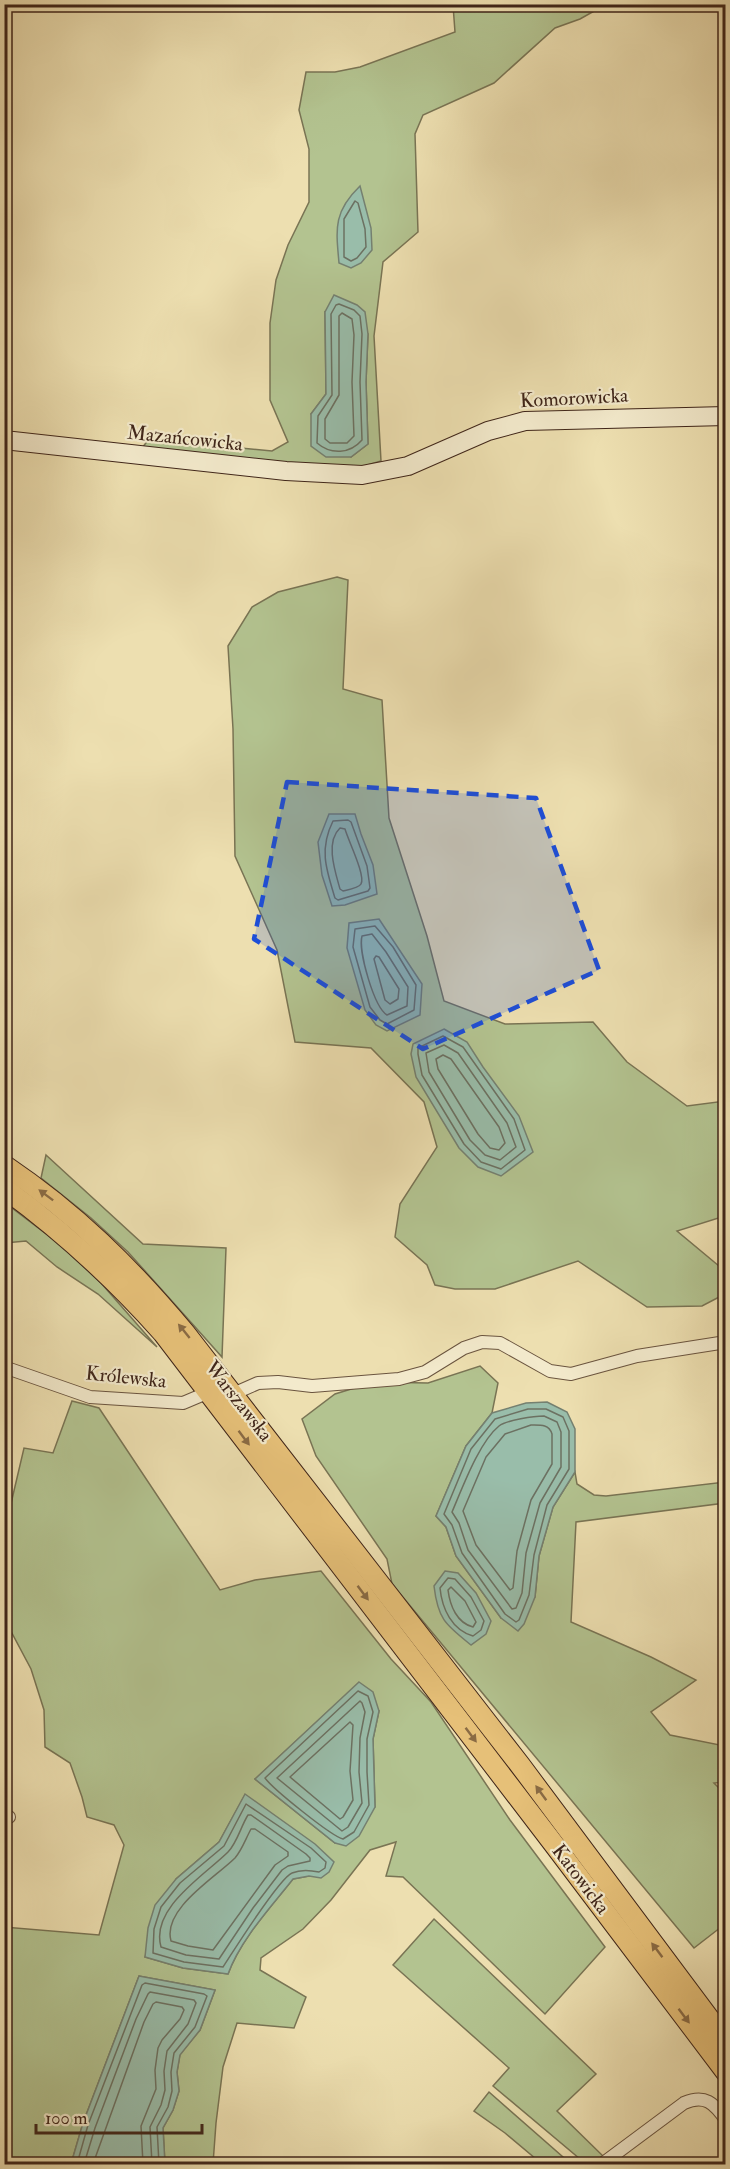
<svg xmlns="http://www.w3.org/2000/svg" width="730" height="2169" font-family="'IM FELL Double Pica',serif">
<rect width="100%" height="100%" fill="#eddfb0"/>
<filter id="stains"><feTurbulence type="fractalNoise" baseFrequency=".00333" numOctaves="4"/><feColorMatrix values="0 0 0 0 .2 0 0 0 0 .09 0 0 0 0 .02 0 0 0 .5 -.17"/></filter>
<radialGradient id="worn" r=".72"><stop offset=".6" stop-color="#630" stop-opacity="0"/><stop offset="1" stop-color="#630" stop-opacity=".3"/></radialGradient>
<g fill="#b3c390" stroke="#797454" stroke-width="1.5" fill-rule="evenodd">
<path d="M453,5H605L580,19L555,28L494,83L423,115L415,134L418,232L383,262L374,336L381,461L364,466L336,468L142,448L149,439L272,451L288,442L270,400V323L276,280L288,245L309,202V149L299,110L306,72H335L360,67L455,32ZM325,312L368,334L366,382L368,444L351,457L311,414L326,394Z"/>
<polygon points="337,577 348,580 343,689 382,700 389,818 427,936 444,1001 505,1024 593,1022 627,1062 687,1106 725,1101 725,1216 677,1231 725,1271 725,1294 702,1306 647,1307 578,1261 495,1289 455,1289 435,1285 427,1265 395,1237 400,1204 437,1147 424,1102 371,1048 295,1042 277,950 235,856 233,729 228,646 252,607 278,592"/>
<polygon points="46,1155 143,1244 226,1248 222,1357 128,1252 91,1218 41,1178"/>
<polygon points="4,1202 58,1243 101,1283 157,1347 98,1294 57,1267 26,1241 5,1243"/>
<polygon points="480,1366 498,1383 492,1413 466,1446 436,1516 446,1527 456,1556 501,1618 535,1597 539,1556 553,1507 575,1472 577,1484 594,1495 606,1496 725,1482 725,1503 576,1522 571,1622 651,1657 696,1680 651,1712 670,1735 725,1746 725,1782 714,1783 725,1794 725,1924 694,1948 392,1584 387,1559 316,1456 302,1419 335,1394 374,1382 428,1383"/>
<path d="M72,1401L99,1408L220,1590L255,1580L321,1571L391,1659L431,1702L510,1820L605,1947L545,2014L403,1877L386,1876L396,1842L370,1850L331,1900L303,1929L261,1958L260,1970L306,1997L294,2028L237,2023L223,2067L216,2123L213,2164H165L163,2128L173,2110L179,2091L177,2072L180,2054L200,2030L215,1990L139,1976L83,2123L71,2164H5L4,1927L99,1935L124,1845L114,1825L87,1817L82,1797L70,1763L45,1747L44,1710L31,1669L5,1620V1516L9,1512L24,1448L53,1453ZM335,1705L379,1711L373,1739L375,1807L335,1843L255,1779ZM245,1795L309,1876L293,1879C270,1908 241,1939 228,1974L183,1968L145,1957L176,1879L219,1842Z"/>
<polygon points="434,1919 596,2074 557,2111 603,2156 590,2164 586,2164 493,2086 509,2068 393,1965"/>
<polygon points="489,2092 571,2164 542,2164 505,2133 474,2111"/>
</g>
<g fill="#99bdaa" stroke="#758070" stroke-width="1.5">
<path d="M360,186L371,228L372,250L361,263L351,268L339,263C336,229 333,212 360,186Z"/>
<polygon points="334,295 357,305 365,312 368,334 366,382 368,444 351,457 326,457 311,446 311,414 326,394 325,312"/>
<polygon points="329,814 355,814 361,834 373,865 377,894 345,905 332,906 322,875 318,842"/>
<polygon points="379,919 422,984 420,1015 387,1031 376,1025 365,1010 347,948 349,923"/>
<polygon points="444,1029 467,1042 483,1067 519,1116 533,1152 501,1176 478,1167 459,1148 416,1077 411,1054 413,1044"/>
<polygon points="547,1402 567,1412 575,1429 575,1472 553,1507 539,1556 535,1597 524,1624 518,1631 501,1618 456,1556 446,1527 436,1516 466,1446 492,1413 526,1403"/>
<path d="M445,1571L458,1573L476,1593L491,1621L486,1634L471,1645C446,1625 438,1620 434,1586Z"/>
<polygon points="359,1682 373,1692 379,1711 373,1739 375,1807 359,1836 346,1846 335,1843 255,1779"/>
<path d="M245,1794L315,1844L334,1862L329,1872L321,1878L309,1876L293,1879C271,1907 240,1940 228,1974L183,1968L145,1957L148,1928L155,1905L176,1879L219,1842Z"/>
<polygon points="139,1976 215,1990 200,2030 180,2055 177,2072 179,2091 173,2110 163,2128 165,2164 71,2164 83,2123"/>
</g>
<g fill="none" stroke-linecap="round" stroke-linejoin="round">
<g stroke="#6c7162" stroke-width="1.5">
<polygon points="355,201 358,203 365,229 366,247 357,258 351,261 344,257 344,219"/>
<path d="M339,304L354,310L360,316L362,334L360,382L362,440C350,454 331,455 317,443L318,416L332,395L331,314L336,305Z"/>
<polygon points="342,313 352,319 354,335 352,382 354,436 347,443 330,443 325,439 325,419 339,395 339,316"/>
<path d="M348,820L351,822L367,866L370,888L368,891L338,900L335,898C326,869 319,849 333,821Z"/>
<path d="M340,828L345,829C348,840 366,876 361,884C359,888 347,890 343,891L340,889C335,871 325,842 340,828Z"/>
<polygon points="375,926 393,947 416,985 414,1010 387,1024 380,1020 370,1007 353,947 355,929"/>
<path d="M372,934L386,952L408,987L407,1006L387,1015C374,1007 358,951 362,936Z"/>
<polygon points="376,956 379,957 399,989 398,999 390,1004 385,1000 374,959"/>
<polygon points="443,1036 463,1047 514,1119 525,1150 501,1169 481,1162 464,1144 422,1075 418,1054 418,1048"/>
<polygon points="444,1045 458,1053 507,1123 516,1147 500,1160 485,1155 470,1140 429,1072 426,1053"/>
<polygon points="443,1055 451,1059 499,1127 505,1143 499,1150 490,1148 478,1134 438,1069 436,1059"/>
<polygon points="528,1409 546,1409 563,1417 569,1431 569,1469 547,1505 534,1555 529,1595 519,1620 516,1622 505,1614 462,1553 452,1525 444,1514 471,1449 495,1419"/>
<path d="M544,1416L557,1422L561,1432V1467L540,1503L526,1553L522,1593L516,1608L512,1609L468,1550L459,1523L452,1512C462,1489 479,1442 499,1426C507,1420 534,1416 544,1416Z"/>
<path d="M531,1425C540,1425 549,1424 552,1434V1464L531,1500L517,1551L513,1588L510,1590L476,1545L463,1511L486,1457L505,1434Z"/>
<path d="M448,1578L455,1579L471,1597L484,1621L481,1630L473,1636C452,1630 442,1609 440,1588Z"/>
<path d="M451,1587L465,1601L476,1622L473,1627C457,1623 450,1606 448,1590Z"/>
<path d="M358,1691L368,1696L373,1712L367,1739V1772L369,1805L354,1832L343,1839C331,1836 273,1789 265,1778Z"/>
<polygon points="360,1701 362,1703 365,1712 360,1738 359,1772 362,1803 348,1827 342,1831 277,1778"/>
<polygon points="350,1722 353,1725 350,1771 353,1800 343,1817 340,1819 290,1777"/>
<path d="M246,1804L311,1848L326,1862L325,1868L319,1872C310,1870 301,1869 292,1873C279,1878 233,1952 223,1967L184,1962L153,1953L154,1929L161,1907L180,1883L224,1846Z"/>
<path d="M248,1815H251L306,1854L310,1858V1861L288,1866L282,1870L253,1908L219,1959L186,1955L161,1947C150,1908 205,1875 228,1852C237,1843 241,1826 248,1815Z"/>
<path d="M251,1829H255L288,1852V1856L275,1865L213,1950L188,1946L171,1941C162,1909 216,1877 235,1858C242,1850 246,1838 251,1829Z"/>
<polyline points="77,2164 88,2125 142,1985 145,1983 204,1994 207,1996 195,2027 174,2053 171,2072 172,2091 168,2107 157,2127 159,2164"/>
<polyline points="84,2164 95,2128 136,2019 148,1994 150,1992 194,2000 196,2003 188,2024 167,2051 164,2071 165,2090 161,2105 150,2127 152,2164"/>
<polyline points="93,2164 144,2022 153,2004 156,2002 182,2007 184,2010 180,2019 162,2040 158,2048 155,2070 156,2089 141,2126 143,2164"/>
</g>
<g stroke="#6a543f" stroke-width="14">
<g id="street">
<polyline points="4,1367 90,1397 183,1403 209,1392"/>
<polyline points="233,1394 258,1383 278,1382 312,1386 399,1379 425,1372 464,1348 482,1342 500,1343 550,1371 571,1374 637,1356 726,1342"/>
<polyline points="4,1817 9,1817"/>
<path d="M602,2164L684,2103C705,2094 714,2103 726,2120"/>
</g>
</g>
<g stroke="#3f2519" stroke-width="20">
<polyline id="secondary" points="4,440 286,471 362,475 408,466 488,431 525,421 726,416"/>
</g>
<g stroke="#3f2519" stroke-width="22">
<g id="primary">
<path d="M4,1165C75,1213 130,1267 185,1333L520,1765L726,2041"/>
<path d="M4,1188C63,1231 115,1279 163,1333L553,1843L726,2072"/>
</g>
</g>
<use href="#street" stroke="#f3eacc" stroke-width="12"/>
<use href="#secondary" stroke="#f3eacc" stroke-width="18"/>
<use href="#primary" stroke="#e6c078" stroke-width="20"/>
</g>
<defs><path id="oneway-solid" d="M-6-.8H1V-3.2L6.5 0L1 3.2V.8H-6Z" transform="scale(1.5)"/></defs>
<g fill="#8a6b44">
<use href="#oneway-solid" transform="translate(46 1195) rotate(-143)"/>
<use href="#oneway-solid" transform="translate(184 1331) rotate(-129)"/>
<use href="#oneway-solid" transform="translate(244 1438) rotate(53)"/>
<use href="#oneway-solid" transform="translate(363 1593) rotate(53)"/>
<use href="#oneway-solid" transform="translate(471 1735) rotate(53)"/>
<use href="#oneway-solid" transform="translate(541 1793) rotate(-126)"/>
<use href="#oneway-solid" transform="translate(657 1950) rotate(-127)"/>
<use href="#oneway-solid" transform="translate(684 2016) rotate(53)"/>
</g>
<path fill="#1d4ed8" fill-opacity="0.2" stroke="#1d4ed8" stroke-width="4.5" stroke-dasharray="12 8" stroke-linejoin="round" d="M287,782L536,798L599,970L423,1049L254,939Z"/>
<g text-anchor="middle" dominant-baseline="central" stroke-width="4.5" stroke-linejoin="round" paint-order="stroke">
<g font-size="20" fill="#3f2519" stroke="#f3eacc">
<text transform="translate(574 398) rotate(-3)">Komorowicka</text>
<text transform="translate(185 438) rotate(6)">Mazańcowicka</text>
<text transform="translate(126 1377) rotate(6)">Królewska</text>
<text transform="translate(239 1401) rotate(52)">Warszawska</text>
<text transform="translate(581 1879) rotate(53)">Katowicka</text>
</g>
</g>
<rect width="730" height="2169" fill="none" stroke="#eddfb0" stroke-width="24"/>
<rect x="6" y="6" width="718" height="2157" fill="none" stroke="#3f2519" stroke-width="3"/>
<rect x="12" y="12" width="706" height="2145" fill="none" stroke="#3f2519" stroke-width="1.5"/>
<path d="M36 2124v9h166v-9" fill="none" stroke="#3f2519" stroke-width="3"/>
<text x="45" y="2124" font-size="18" fill="#3f2519" stroke="#f3eacc" stroke-width="4.5" paint-order="stroke">100 m</text>
<rect width="100%" height="100%" filter="url(#stains)"/>
<rect width="100%" height="100%" fill="url(#worn)"/>
</svg>
